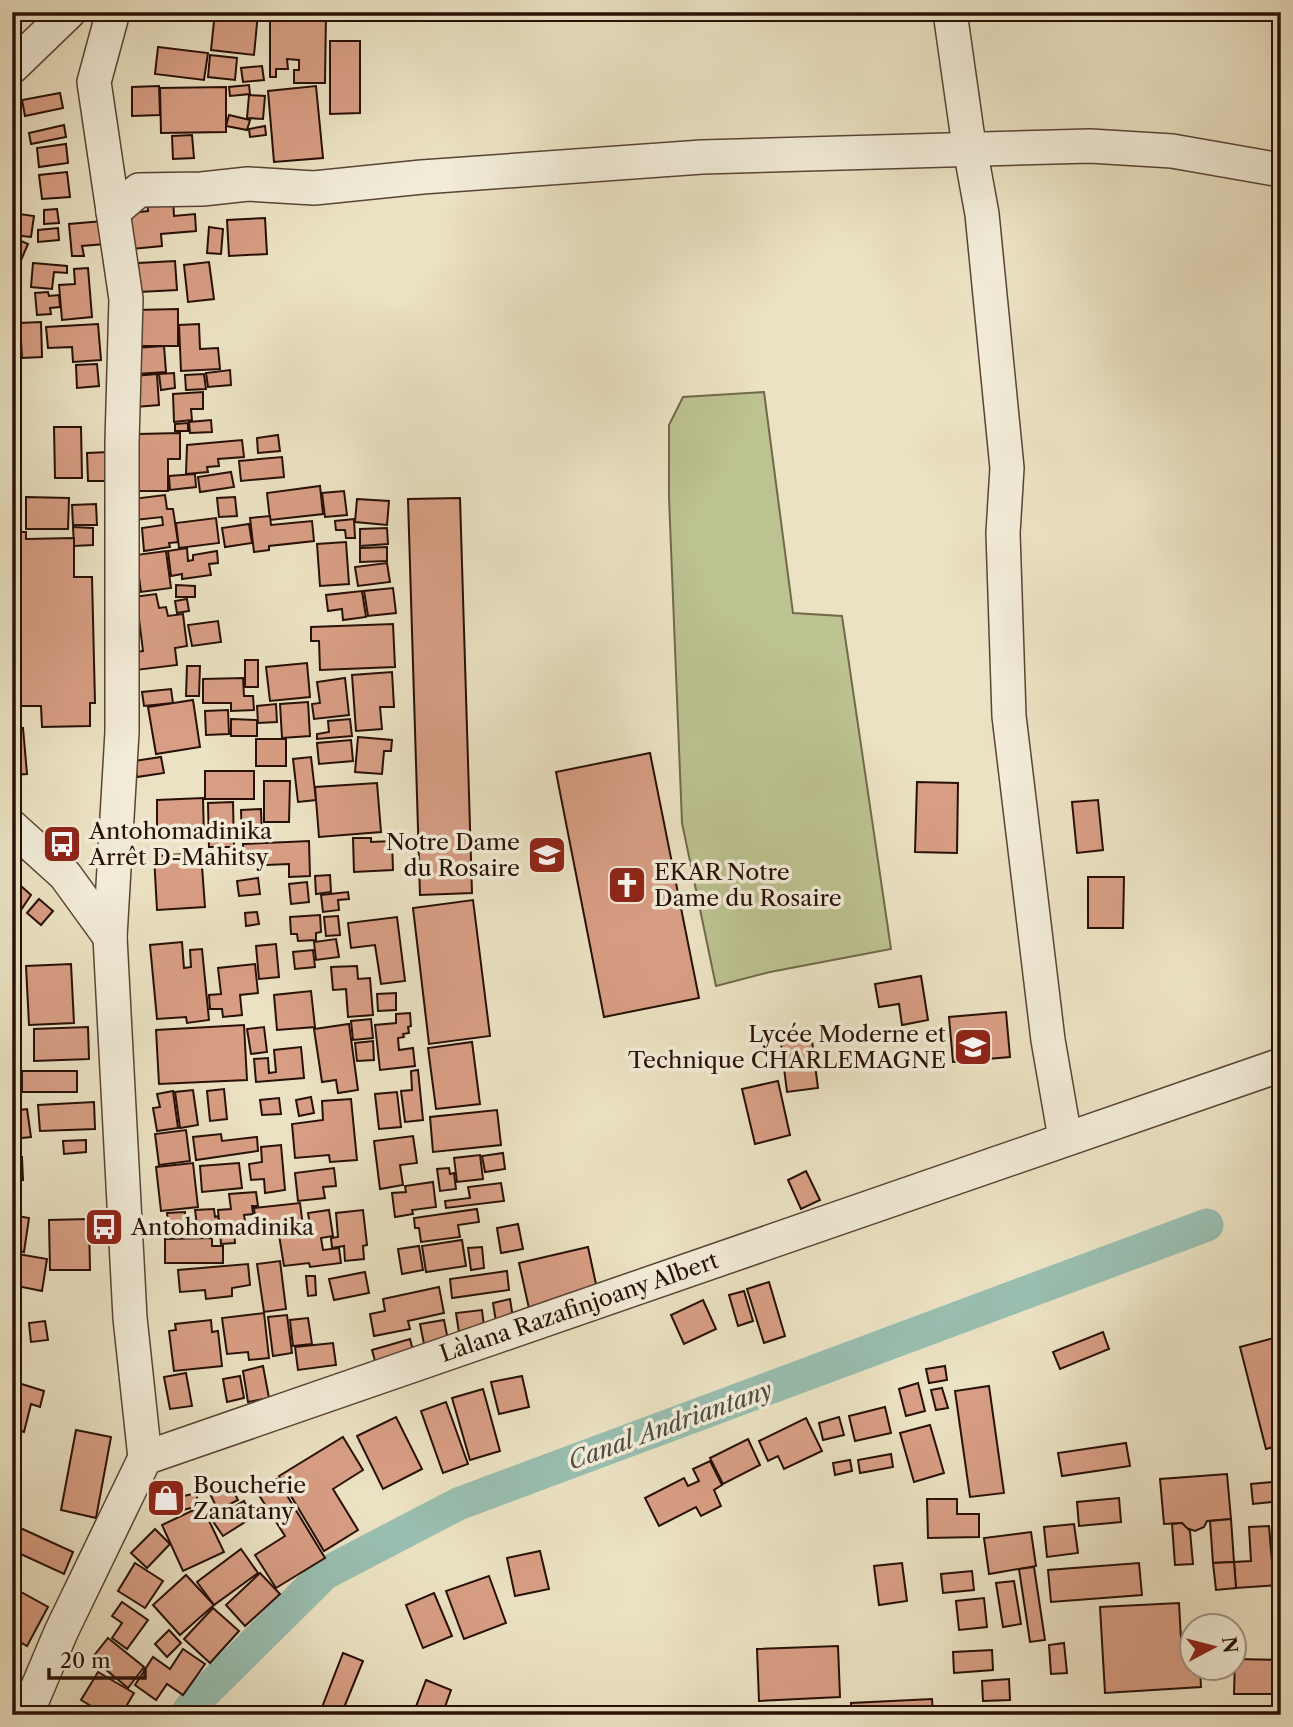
<svg xmlns="http://www.w3.org/2000/svg" width="1293" height="1727" font-family="'Libre Caslon Text',serif">
<rect width="100%" height="100%" fill="#ebe2c3"/>
<filter id="stains"><feTurbulence type="fractalNoise" baseFrequency=".00286" numOctaves="4"/><feColorMatrix values="0 0 0 0 .2 0 0 0 0 .09 0 0 0 0 .02 0 0 0 .5 -.17"/></filter>
<radialGradient id="worn" r=".72"><stop offset=".6" stop-color="#630" stop-opacity="0"/><stop offset="1" stop-color="#630" stop-opacity=".3"/></radialGradient>
<polygon fill="#bcc290" stroke="#72694b" stroke-width="2" points="764,392 793,613 842,616 891,949 770,972 716,986 682,823 669,498 669,425 683,397"/>
<g fill="none" stroke-linecap="round" stroke-linejoin="round">
<polyline stroke="#99beb0" stroke-width="33" points="186,1715 195,1702 324,1574 458,1504 1207,1225"/>
</g>
<g fill="#d89e85" stroke="#281006" stroke-width="2">
<polygon points="215,12 258,13 254,55 211,50"/>
<polygon points="270,12 326,12 325,83 294,83 294,70 299,70 299,60 287,59 288,69 276,69 276,77 270,77"/>
<polygon points="330,41 360,41 360,113 330,114"/>
<polygon points="158,47 208,53 204,80 155,74"/>
<polygon points="210,55 237,58 235,80 208,77"/>
<polygon points="262,66 264,80 243,82 241,68"/>
<polygon points="249,85 250,94 230,96 229,87"/>
<polygon points="159,86 160,115 132,116 132,87"/>
<polygon points="316,86 323,158 274,162 268,91"/>
<polygon points="226,87 226,132 161,133 160,88"/>
<polygon points="60,93 63,108 25,116 22,100"/>
<polygon points="249,95 265,96 263,119 247,118"/>
<polygon points="229,115 250,120 247,130 226,126"/>
<polygon points="64,125 66,137 31,144 29,133"/>
<polygon points="265,126 266,135 250,137 249,129"/>
<polygon points="192,135 194,158 173,159 172,136"/>
<polygon points="66,144 68,163 39,167 37,148"/>
<polygon points="67,172 70,197 42,199 39,175"/>
<polygon points="173,198 174,216 195,214 196,231 161,234 162,246 132,249 129,213 148,211 147,200"/>
<polygon points="57,209 59,223 44,224 44,210"/>
<polygon points="12,213 34,216 31,237 12,235"/>
<polygon points="265,218 267,254 229,256 227,220"/>
<polygon points="103,221 105,244 82,246 84,256 72,256 69,224"/>
<polygon points="209,227 223,229 221,254 207,253"/>
<polygon points="58,228 59,240 38,242 38,230"/>
<polygon points="12,237 28,244 12,281"/>
<polygon points="175,261 177,290 139,292 138,263"/>
<polygon points="209,262 214,299 188,302 184,265"/>
<polygon points="33,263 67,266 67,273 54,272 52,289 31,287"/>
<polygon points="88,268 92,317 62,320 59,285 75,284 74,269"/>
<polygon points="48,292 49,296 59,295 60,307 50,308 51,314 37,315 35,293"/>
<polygon points="178,309 178,346 138,346 136,310"/>
<polygon points="41,322 42,357 22,358 20,323"/>
<polygon points="98,324 101,360 73,362 72,347 48,348 46,327"/>
<polygon points="199,324 200,349 218,348 220,369 181,371 179,325"/>
<polygon points="164,346 166,372 137,374 135,348"/>
<polygon points="97,364 99,386 77,388 76,365"/>
<polygon points="230,370 231,385 208,387 206,373"/>
<polygon points="174,373 175,388 161,390 159,374"/>
<polygon points="157,374 159,405 136,407 134,376"/>
<polygon points="204,374 206,389 186,390 185,375"/>
<polygon points="203,392 203,409 191,409 192,420 174,422 173,394"/>
<polygon points="211,420 212,432 190,433 189,422"/>
<polygon points="188,423 188,431 175,431 175,424"/>
<polygon points="54,427 81,427 82,478 55,478"/>
<polygon points="180,433 180,459 168,459 168,491 138,491 138,434"/>
<polygon points="278,435 280,451 258,453 257,438"/>
<polygon points="242,440 244,457 218,459 219,466 207,467 208,472 186,474 187,445"/>
<polygon points="109,452 109,481 88,481 87,453"/>
<polygon points="282,457 284,477 241,481 239,461"/>
<polygon points="231,472 234,487 200,492 198,477"/>
<polygon points="195,474 196,487 170,490 169,476"/>
<polygon points="320,486 323,514 270,520 267,493"/>
<rect x="12" y="491" width="2" height="41"/>
<polygon points="344,491 347,515 325,517 322,493"/>
<polygon points="165,495 167,509 173,509 178,542 169,543 170,547 144,551 142,528 163,525 162,517 135,520 132,499"/>
<polygon points="26,497 69,498 68,529 26,529"/>
<polygon points="235,497 237,516 219,517 217,498"/>
<polygon points="460,498 472,893 420,895 408,499"/>
<polygon points="357,499 389,501 387,525 355,522"/>
<polygon points="96,504 97,525 73,525 72,505"/>
<polygon points="270,516 271,525 312,521 314,541 269,546 269,550 254,552 250,518"/>
<polygon points="216,518 219,543 179,548 176,523"/>
<polygon points="354,519 355,538 346,538 345,530 336,530 335,521"/>
<polygon points="249,524 252,543 225,547 222,528"/>
<polygon points="73,527 93,528 93,545 74,546"/>
<polygon points="387,528 388,544 360,546 360,529"/>
<polygon points="16,532 26,532 26,539 74,538 74,577 92,577 95,703 90,703 90,726 42,727 41,706 19,706"/>
<polygon points="12,534 15,534 18,690 12,691"/>
<polygon points="346,542 349,584 320,586 317,544"/>
<polygon points="387,547 387,561 360,562 360,548"/>
<polygon points="187,548 188,561 193,560 193,555 217,551 218,563 209,564 211,575 182,579 182,574 171,576 168,551"/>
<polygon points="166,551 171,588 141,592 136,555"/>
<polygon points="387,563 390,582 358,586 355,567"/>
<polygon points="176,585 195,586 195,597 176,597"/>
<polygon points="393,588 396,613 368,616 364,591"/>
<polygon points="362,591 366,617 343,620 342,609 328,611 326,595"/>
<polygon points="156,594 159,608 166,607 168,616 183,614 187,646 175,648 177,665 136,670 133,652 143,651 138,611 126,598"/>
<polygon points="187,599 189,611 177,613 175,601"/>
<polygon points="218,621 221,642 192,646 188,625"/>
<polygon points="393,624 395,667 320,670 319,641 311,641 311,627"/>
<rect x="245" y="660" width="13" height="27"/>
<polygon points="307,663 310,697 270,701 266,667"/>
<polygon points="187,666 200,666 199,696 186,696"/>
<polygon points="392,672 394,707 380,707 382,729 356,731 352,675"/>
<polygon points="243,678 244,696 253,696 254,710 231,711 231,703 203,703 203,679"/>
<polygon points="345,678 349,715 314,719 312,704 320,703 317,682"/>
<polygon points="171,689 173,703 144,706 142,692"/>
<polygon points="193,700 200,747 156,754 148,707"/>
<polygon points="308,702 310,736 282,738 280,704"/>
<polygon points="276,704 277,722 258,723 257,706"/>
<polygon points="228,710 229,734 206,735 205,711"/>
<polygon points="231,719 257,720 257,736 231,736"/>
<polygon points="350,719 352,736 317,739 317,734 329,732 328,721"/>
<polygon points="12,728 23,728 27,774 12,775"/>
<polygon points="358,737 392,740 391,751 384,751 382,774 355,772"/>
<rect x="256" y="739" width="30" height="27"/>
<polygon points="351,740 353,761 319,764 317,743"/>
<polygon points="650,753 699,998 604,1017 556,772"/>
<polygon points="161,757 164,773 137,777 134,761"/>
<polygon points="311,757 316,800 298,802 293,759"/>
<rect x="205" y="771" width="49" height="28"/>
<polygon points="264,781 290,781 289,822 264,822"/>
<polygon points="917,782 958,783 957,853 915,852"/>
<polygon points="377,783 381,832 319,837 315,787"/>
<polygon points="203,798 204,838 157,839 157,800"/>
<polygon points="1098,800 1103,850 1077,853 1072,802"/>
<polygon points="233,802 234,847 209,847 208,803"/>
<polygon points="261,809 262,840 242,841 241,810"/>
<polygon points="353,838 371,838 371,842 392,841 393,870 354,872"/>
<polygon points="309,841 310,876 289,877 289,864 244,866 243,844"/>
<polygon points="201,853 205,907 157,910 154,856"/>
<polygon points="330,875 331,892 316,894 315,876"/>
<polygon points="1088,877 1124,877 1123,928 1088,928"/>
<polygon points="12,878 31,895 15,919 12,918"/>
<polygon points="258,878 260,894 239,896 237,881"/>
<polygon points="307,882 309,902 291,904 289,884"/>
<polygon points="348,892 349,899 338,900 339,910 323,912 321,895"/>
<polygon points="39,899 53,911 41,925 27,913"/>
<polygon points="473,900 490,1036 429,1044 413,908"/>
<polygon points="257,912 259,924 246,926 245,913"/>
<polygon points="320,915 321,932 316,933 316,940 298,941 297,934 291,934 290,917"/>
<polygon points="338,916 340,935 326,936 324,917"/>
<polygon points="397,917 405,981 381,984 375,945 351,948 348,923"/>
<polygon points="336,939 339,957 316,960 314,942"/>
<polygon points="182,942 184,968 191,967 190,950 202,949 209,1020 187,1023 186,1017 157,1019 150,945"/>
<polygon points="276,944 279,977 259,979 256,946"/>
<polygon points="313,950 315,967 295,969 293,952"/>
<polygon points="12,959 14,959 15,981 12,982"/>
<polygon points="71,964 74,1023 29,1025 26,966"/>
<polygon points="255,964 258,993 240,995 242,1015 223,1017 222,1009 210,1009 209,995 221,994 218,968"/>
<polygon points="357,966 358,979 370,978 373,1015 348,1017 346,989 333,990 331,967"/>
<polygon points="921,976 928,1020 902,1025 899,1004 879,1007 875,984"/>
<polygon points="311,991 315,1027 277,1030 274,995"/>
<polygon points="396,993 396,1010 378,1011 377,994"/>
<polygon points="12,999 19,999 20,1025 12,1025"/>
<polygon points="1006,1012 1010,1057 953,1062 949,1017"/>
<polygon points="410,1013 411,1026 408,1027 409,1033 403,1034 404,1037 398,1038 399,1050 413,1048 415,1066 380,1070 375,1025 396,1023 396,1014"/>
<polygon points="371,1019 373,1038 353,1040 351,1021"/>
<polygon points="349,1024 358,1090 338,1093 336,1080 322,1082 314,1029"/>
<polygon points="244,1025 247,1080 159,1084 156,1030"/>
<polygon points="88,1027 89,1059 34,1061 34,1029"/>
<polygon points="264,1027 267,1052 251,1054 247,1029"/>
<polygon points="811,1033 818,1088 787,1092 780,1036"/>
<polygon points="12,1039 14,1039 19,1094 12,1095"/>
<polygon points="373,1041 374,1060 357,1061 355,1043"/>
<polygon points="472,1042 480,1104 436,1109 428,1048"/>
<polygon points="301,1047 304,1078 256,1082 254,1059 268,1058 269,1073 276,1072 274,1050"/>
<polygon points="418,1070 423,1120 405,1122 401,1091 412,1090 411,1071"/>
<rect x="22" y="1071" width="55" height="21"/>
<polygon points="778,1081 790,1135 755,1144 742,1089"/>
<polygon points="224,1089 227,1119 210,1121 207,1091"/>
<polygon points="193,1090 198,1125 180,1128 175,1092"/>
<polygon points="173,1091 178,1128 157,1131 153,1108 160,1107 157,1094"/>
<polygon points="397,1092 401,1127 379,1129 375,1094"/>
<polygon points="311,1097 314,1113 299,1116 296,1100"/>
<polygon points="279,1098 281,1114 262,1115 260,1100"/>
<polygon points="351,1099 357,1160 330,1162 329,1155 295,1158 292,1124 323,1120 322,1101"/>
<polygon points="94,1102 95,1129 40,1131 38,1105"/>
<polygon points="27,1109 31,1137 12,1139 12,1111"/>
<polygon points="497,1110 501,1145 433,1152 430,1117"/>
<polygon points="186,1130 190,1161 159,1165 155,1134"/>
<polygon points="221,1134 222,1141 257,1137 258,1151 196,1160 193,1137"/>
<polygon points="413,1136 417,1163 400,1165 403,1185 380,1189 374,1141"/>
<polygon points="86,1140 86,1152 64,1154 63,1141"/>
<polygon points="281,1145 285,1190 265,1193 264,1179 251,1180 249,1164 262,1162 261,1147"/>
<polygon points="503,1153 505,1169 485,1172 482,1156"/>
<polygon points="480,1155 483,1179 457,1182 454,1158"/>
<polygon points="22,1157 23,1180 12,1181 12,1158"/>
<polygon points="193,1163 198,1207 161,1211 156,1167"/>
<polygon points="239,1163 242,1188 202,1192 200,1166"/>
<polygon points="334,1168 336,1186 323,1187 325,1198 298,1201 295,1173"/>
<polygon points="449,1168 450,1174 454,1173 456,1189 440,1191 437,1169"/>
<polygon points="806,1171 820,1200 801,1209 788,1180"/>
<polygon points="433,1182 436,1207 412,1210 413,1214 395,1217 392,1193 406,1192 405,1186"/>
<polygon points="501,1183 504,1201 446,1208 445,1201 470,1198 468,1187"/>
<polygon points="256,1192 258,1206 252,1206 253,1214 244,1215 246,1228 234,1229 235,1243 221,1244 218,1210 231,1209 229,1194"/>
<polygon points="300,1203 303,1227 257,1233 254,1208"/>
<polygon points="214,1209 215,1217 218,1216 219,1226 216,1227 216,1231 198,1233 195,1210"/>
<polygon points="477,1209 479,1222 458,1225 460,1237 421,1242 419,1228 415,1228 414,1218"/>
<polygon points="329,1210 333,1236 321,1238 323,1250 339,1248 341,1263 310,1267 309,1263 284,1266 279,1235 311,1231 308,1213"/>
<polygon points="363,1210 367,1245 363,1246 364,1259 345,1261 344,1246 332,1248 331,1238 338,1237 336,1213"/>
<polygon points="185,1212 186,1229 169,1231 167,1213"/>
<polygon points="12,1215 29,1218 24,1252 13,1250 12,1253 47,1259 42,1291 12,1285"/>
<polygon points="89,1219 90,1270 50,1270 49,1220"/>
<polygon points="518,1224 523,1249 501,1253 497,1228"/>
<polygon points="212,1238 212,1246 223,1246 223,1263 165,1263 165,1239"/>
<polygon points="462,1240 466,1266 426,1272 422,1246"/>
<polygon points="419,1246 423,1270 402,1274 398,1249"/>
<polygon points="482,1247 484,1268 471,1270 468,1248"/>
<polygon points="588,1247 599,1298 530,1313 519,1263"/>
<polygon points="280,1261 286,1309 264,1312 257,1264"/>
<polygon points="248,1264 250,1285 232,1288 232,1296 206,1299 205,1290 180,1292 178,1270"/>
<polygon points="507,1271 509,1290 452,1298 450,1279"/>
<polygon points="365,1272 369,1293 334,1300 329,1279"/>
<polygon points="306,1276 315,1276 316,1295 308,1296"/>
<polygon points="769,1282 785,1336 764,1343 747,1289"/>
<polygon points="439,1287 444,1313 408,1321 410,1329 374,1336 370,1314 385,1311 383,1299"/>
<polygon points="744,1291 753,1321 738,1326 729,1295"/>
<polygon points="510,1299 514,1325 497,1328 493,1303"/>
<polygon points="703,1300 716,1329 684,1344 671,1315"/>
<polygon points="482,1310 485,1335 460,1339 456,1313"/>
<polygon points="264,1313 269,1358 249,1360 248,1352 227,1354 222,1318"/>
<polygon points="287,1315 292,1353 273,1356 268,1317"/>
<polygon points="308,1318 312,1344 293,1346 290,1320"/>
<polygon points="211,1320 212,1332 218,1331 222,1366 174,1371 169,1331 176,1330 175,1324"/>
<polygon points="444,1320 449,1345 425,1349 420,1324"/>
<polygon points="45,1321 48,1340 31,1342 29,1323"/>
<polygon points="1103,1332 1109,1349 1060,1369 1053,1352"/>
<polygon points="1281,1336 1281,1445 1266,1449 1240,1347"/>
<polygon points="410,1339 415,1358 377,1368 372,1350"/>
<polygon points="333,1343 336,1365 298,1370 295,1347"/>
<polygon points="263,1366 269,1398 248,1402 243,1371"/>
<polygon points="945,1366 947,1380 929,1383 926,1369"/>
<polygon points="186,1373 192,1406 170,1409 164,1377"/>
<polygon points="240,1376 244,1398 227,1402 223,1379"/>
<polygon points="522,1376 529,1407 499,1414 491,1382"/>
<polygon points="12,1381 44,1391 40,1407 31,1404 24,1432 12,1428"/>
<polygon points="918,1383 925,1411 906,1416 899,1389"/>
<polygon points="989,1386 1004,1493 970,1497 955,1391"/>
<polygon points="942,1388 948,1408 936,1410 931,1390"/>
<polygon points="483,1389 500,1451 470,1460 452,1398"/>
<polygon points="446,1402 468,1464 443,1473 421,1411"/>
<polygon points="885,1407 891,1433 855,1441 849,1416"/>
<polygon points="396,1417 422,1469 383,1489 357,1436"/>
<polygon points="839,1417 844,1435 823,1440 819,1423"/>
<polygon points="806,1418 822,1451 784,1469 778,1456 768,1461 759,1441"/>
<polygon points="930,1425 944,1473 914,1482 900,1433"/>
<polygon points="76,1430 111,1437 96,1518 61,1510"/>
<polygon points="12,1434 21,1435 18,1463 12,1462"/>
<polygon points="343,1437 363,1470 333,1489 358,1530 324,1551 279,1476"/>
<polygon points="748,1439 760,1465 723,1484 710,1458"/>
<polygon points="1126,1443 1130,1466 1062,1476 1058,1453"/>
<polygon points="891,1454 893,1467 860,1473 858,1460"/>
<polygon points="850,1460 852,1471 835,1475 833,1463"/>
<polygon points="710,1461 722,1485 714,1490 721,1506 701,1516 696,1507 659,1526 645,1498 684,1478 688,1486 699,1481 693,1469"/>
<polygon points="1227,1474 1231,1519 1207,1521 1204,1527 1195,1531 1186,1528 1182,1523 1164,1524 1160,1479"/>
<polygon points="277,1479 325,1558 276,1588 255,1555 285,1536 257,1492"/>
<polygon points="1281,1481 1281,1501 1253,1504 1251,1484"/>
<polygon points="231,1486 238,1500 218,1510 211,1496"/>
<polygon points="196,1493 199,1506 179,1511 176,1498"/>
<polygon points="12,1495 19,1499 12,1512"/>
<polygon points="1119,1498 1121,1522 1079,1526 1077,1502"/>
<polygon points="927,1499 957,1499 957,1514 979,1514 979,1537 928,1538"/>
<polygon points="244,1501 253,1517 223,1536 212,1520"/>
<polygon points="202,1506 224,1552 183,1571 162,1525"/>
<polygon points="1231,1519 1234,1562 1213,1563 1210,1521"/>
<polygon points="1182,1523 1190,1531 1193,1564 1175,1565 1172,1524"/>
<polygon points="1074,1524 1078,1553 1047,1557 1044,1527"/>
<polygon points="16,1526 73,1552 64,1574 12,1550 12,1533"/>
<polygon points="1269,1526 1272,1562 1281,1561 1281,1585 1236,1588 1234,1562 1251,1561 1249,1527"/>
<polygon points="155,1529 170,1544 147,1568 131,1553"/>
<polygon points="1031,1532 1036,1566 989,1574 984,1538"/>
<polygon points="241,1549 258,1573 214,1605 197,1582"/>
<polygon points="540,1551 549,1589 515,1596 507,1558"/>
<polygon points="1234,1562 1236,1588 1216,1590 1213,1563"/>
<polygon points="135,1563 163,1581 145,1608 118,1591"/>
<polygon points="902,1563 907,1601 879,1605 874,1566"/>
<polygon points="1139,1563 1142,1595 1051,1602 1048,1570"/>
<polygon points="1034,1567 1045,1640 1030,1642 1019,1569"/>
<polygon points="972,1571 974,1590 943,1593 941,1574"/>
<polygon points="260,1573 280,1594 245,1626 226,1605"/>
<polygon points="186,1575 214,1605 180,1635 153,1605"/>
<polygon points="489,1576 506,1623 464,1639 446,1591"/>
<polygon points="1014,1581 1021,1624 1003,1627 996,1583"/>
<polygon points="12,1587 48,1607 27,1646 12,1637"/>
<polygon points="434,1593 452,1636 423,1648 406,1605"/>
<polygon points="984,1598 987,1627 959,1630 956,1601"/>
<polygon points="122,1602 148,1620 127,1649 112,1638 122,1623 112,1616"/>
<polygon points="1179,1603 1181,1639 1192,1638 1192,1668 1200,1668 1201,1687 1105,1693 1100,1607"/>
<polygon points="213,1608 239,1631 210,1663 184,1639"/>
<polygon points="169,1630 181,1643 167,1657 155,1644"/>
<polygon points="108,1638 144,1667 128,1688 92,1658"/>
<polygon points="1064,1643 1067,1673 1051,1674 1049,1645"/>
<polygon points="838,1646 840,1697 759,1701 757,1649"/>
<polygon points="183,1649 205,1664 183,1695 167,1684 156,1700 135,1685 153,1657 170,1669"/>
<polygon points="992,1650 993,1670 954,1673 953,1652"/>
<polygon points="343,1653 363,1661 341,1715 319,1715"/>
<polygon points="1235,1659 1281,1660 1281,1694 1234,1694"/>
<polygon points="98,1672 134,1693 121,1715 106,1715 81,1700"/>
<polygon points="1009,1679 1010,1700 983,1701 982,1681"/>
<polygon points="426,1680 451,1690 442,1715 423,1715 414,1712"/>
<polygon points="932,1699 933,1715 852,1715 851,1703"/>
<polygon points="84,1707 100,1715 81,1715"/>
<polygon points="1066,1709 1067,1715 1052,1715 1051,1712"/>
</g>
<g fill="none" stroke-linecap="round" stroke-linejoin="round">
<g stroke="#594435" stroke-width="36">
<g id="minor">
<polyline points="113,12 94,82 126,299 122,442 122,732 110,937 130,1318 145,1458"/>
<polyline points="950,12 967,132 982,214 1007,468 1003,533 1009,716 1048,1040 1065,1138"/>
<polyline points="12,67 69,12"/>
<polyline points="113,212 139,190 202,189 248,184 314,188 422,177 702,157 1090,146 1172,151 1281,170"/>
<polyline points="12,827 65,875 110,937"/>
<polyline points="26,1715 61,1632 145,1458 1281,1065"/>
</g>
</g>
<use href="#minor" stroke="#f2ecd8" stroke-width="33"/>
</g>
<defs>
<g id="bus-square" transform="scale(2.0125)"><rect x="-9" y="-9" width="18" height="18" rx="4" fill="#8f2418" stroke="#f2ecd8"/><path d="M-5-6H5V4H4V6H2V4H-2V6H-4V4H-5ZM-3.5-4V0h7V-4ZM-3.5 1.2v1.5H-2V1.2ZM2 1.2v1.5H3.5V1.2Z" fill="#fff"/></g>
<g id="school-square" transform="scale(2.0125)"><rect x="-9" y="-9" width="18" height="18" rx="4" fill="#8f2418" stroke="#f2ecd8"/><path d="M0-5L7-2L0 1L-7-2ZM-4 1L0 2.5L4 1V4Q0 6-4 4Z" fill="#fff"/></g>
<g id="church-square" transform="scale(2.0125)"><rect x="-9" y="-9" width="18" height="18" rx="4" fill="#8f2418" stroke="#f2ecd8"/><path d="M-1.2-6h2.4v3.5h3.3v2.4h-3.3V6h-2.4V-.1h-3.3v-2.4h3.3Z" fill="#fff"/></g>
<g id="shop-square" transform="scale(2.0125)"><rect x="-9" y="-9" width="18" height="18" rx="4" fill="#8f2418" stroke="#f2ecd8"/><path d="M-5-2.5h2.3a2.7 3.5 0 0 1 5.4 0H5L5.5 6h-11ZM-1.5-2.5h3a1.5 2.3 0 0 0-3 0Z" fill="#fff"/></g>
</defs>
<g fill-rule="evenodd">
<use href="#bus-square" x="62" y="844"/>
<use href="#school-square" x="547" y="855"/>
<use href="#church-square" x="627" y="885"/>
<use href="#school-square" x="973" y="1047"/>
<use href="#bus-square" x="104" y="1227"/>
<use href="#shop-square" x="166" y="1498"/>
</g>
<g text-anchor="middle" dominant-baseline="central" stroke-width="7" stroke-linejoin="round" paint-order="stroke">
<g font-size="23" fill="#281006" stroke="#f2ecd8" text-anchor="start">
<text x="89" y="831">Antohomadinika<tspan x="89" dy="26">Arrêt D-Mahitsy</tspan></text>
<text x="520" y="842" text-anchor="end">Notre Dame<tspan x="520" dy="26">du Rosaire</tspan></text>
<text x="654" y="872">EKAR Notre<tspan x="654" dy="26">Dame du Rosaire</tspan></text>
<text x="946" y="1034" text-anchor="end">Lycée Moderne et<tspan x="946" dy="26">Technique CHARLEMAGNE</tspan></text>
<text x="131" y="1227">Antohomadinika</text>
<text x="193" y="1485">Boucherie<tspan x="193" dy="26">Zanatany</tspan></text>
</g>
<g font-size="23" fill="#281006" stroke="#f2ecd8">
<text transform="translate(579 1307) rotate(-19)">Làlana Razafinjoany Albert</text>
</g>
<g font-size="24" font-style="italic" fill="#504d42" stroke="#f2ecd8">
<text transform="translate(670 1425) rotate(-20)">Canal Andriantany</text>
</g>
</g>
<rect width="1293" height="1727" fill="none" stroke="#ebe2c3" stroke-width="42"/>
<rect x="14" y="14" width="1265" height="1699" fill="none" stroke="#281006" stroke-width="3.5"/>
<rect x="21" y="21" width="1251" height="1685" fill="none" stroke="#281006" stroke-width="2"/>
<g transform="translate(1213 1647) rotate(83)"><circle r="33" fill="#f2ecd8" stroke="#a19484" stroke-width="2"/>
<path d="M0-5L12 26L0 18L-12 26Z" fill="#8f2418"/>
<text y="-10" font-size="19" font-weight="bold" text-anchor="middle" fill="#281006">N</text>
</g>
<path d="M49 1668v10h96v-10" fill="none" stroke="#281006" stroke-width="3.5"/>
<text x="60" y="1668" font-size="21" fill="#281006" stroke="#f2ecd8" stroke-width="5" paint-order="stroke">20 m</text>
<rect width="100%" height="100%" filter="url(#stains)"/>
<rect width="100%" height="100%" fill="url(#worn)"/>
</svg>
